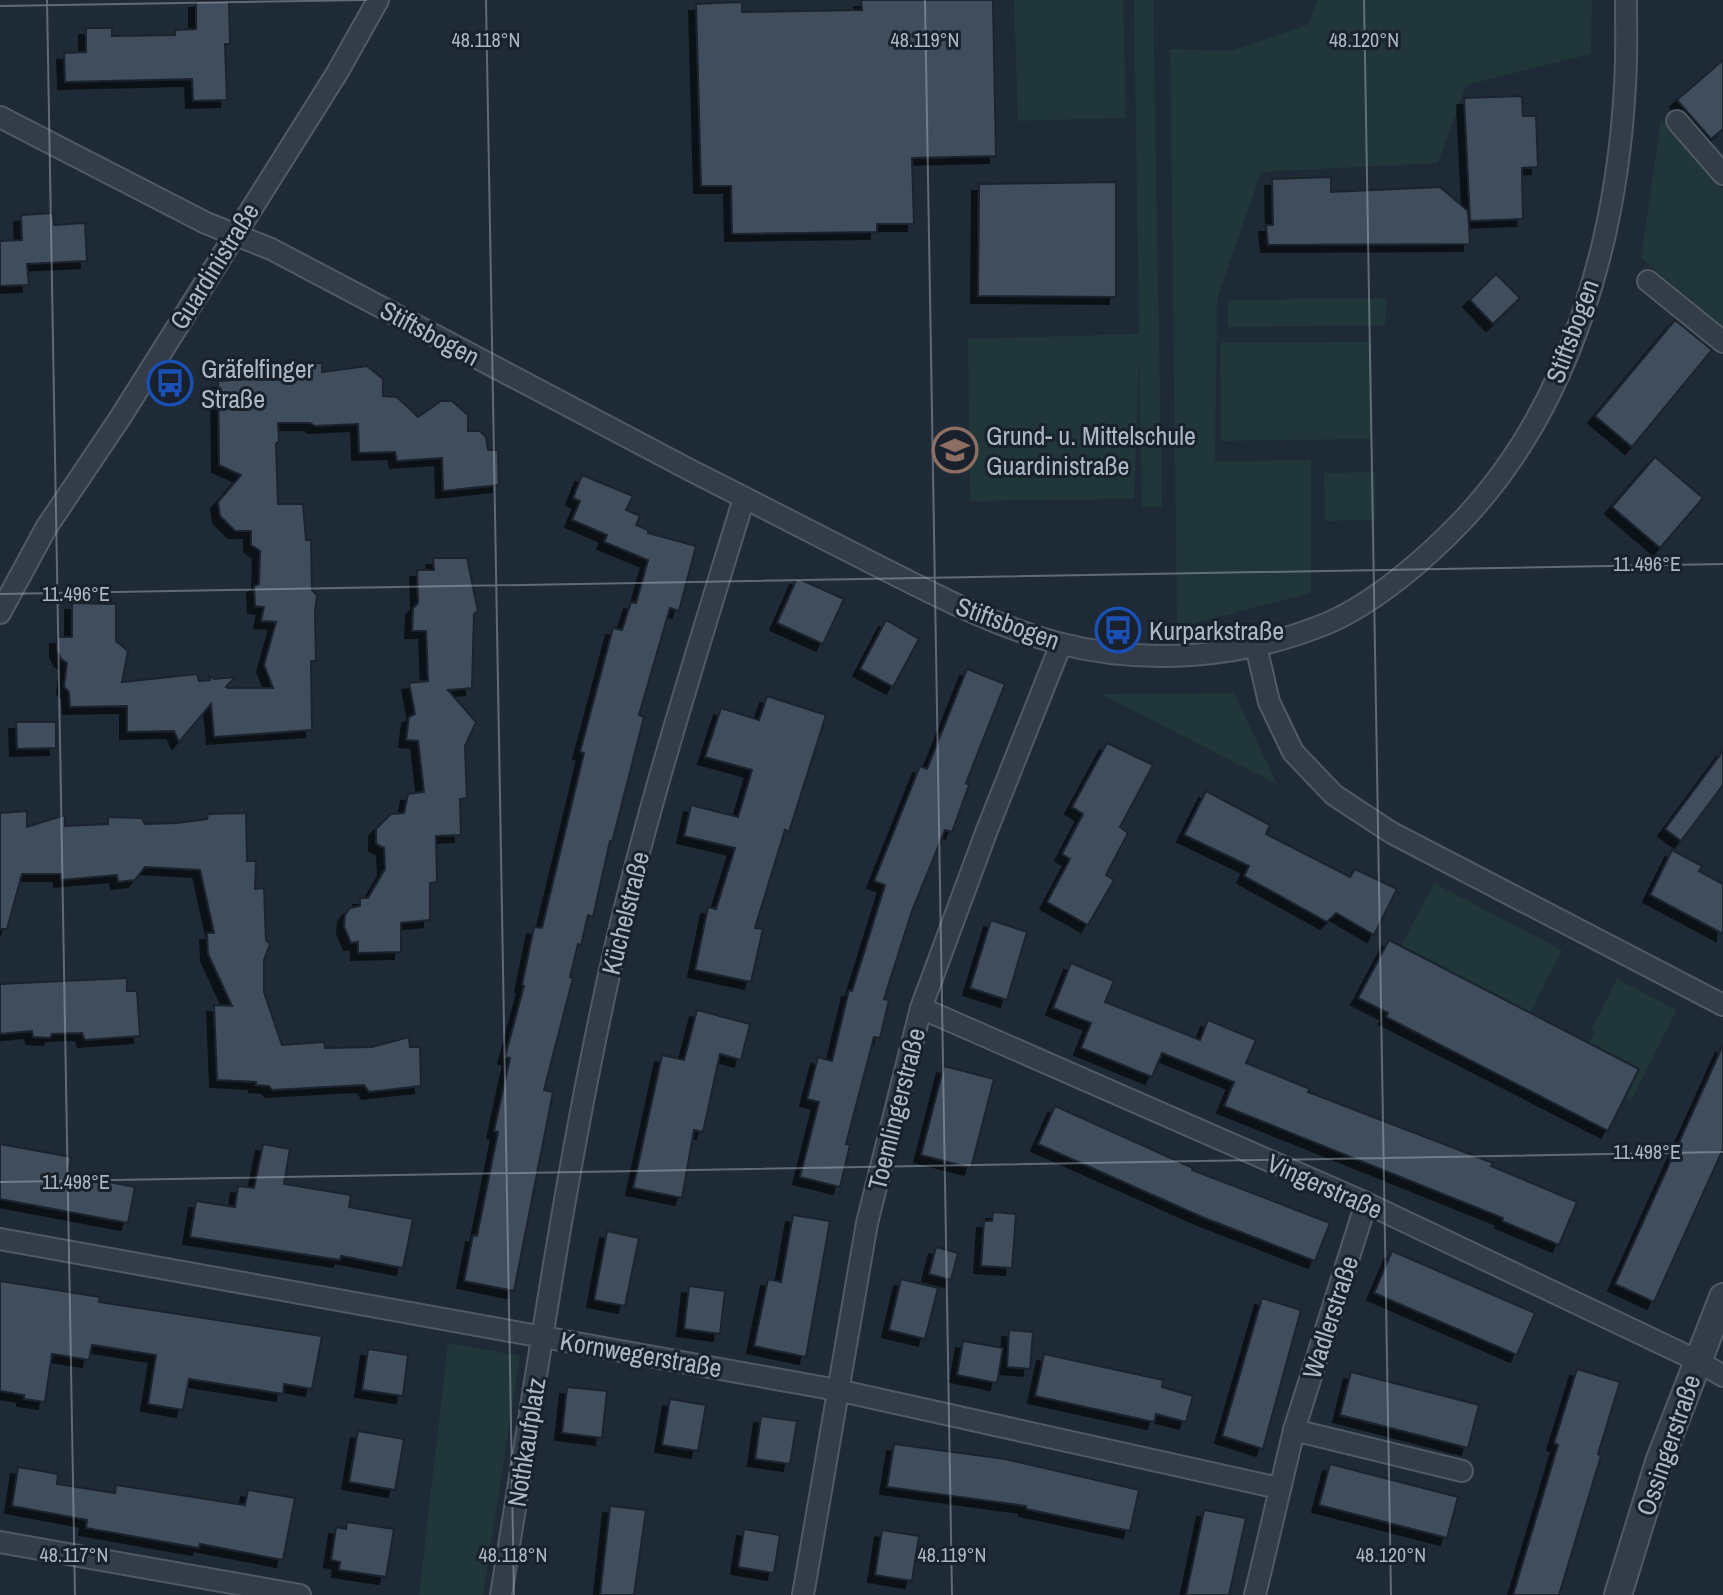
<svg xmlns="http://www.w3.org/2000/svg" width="1723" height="1595" font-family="'Archivo Narrow',sans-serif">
<defs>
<filter id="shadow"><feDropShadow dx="-7" dy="7" stdDeviation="0" flood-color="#0009"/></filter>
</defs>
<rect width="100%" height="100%" fill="#1f2a37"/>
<g fill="#213638">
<polygon points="1014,0 1123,0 1126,118 1018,121"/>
<polygon points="1134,0 1153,0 1162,507 1142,507 1139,358 1134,499 970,501 968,339 1139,334"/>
<polygon points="1317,0 1592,0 1591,54 1466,85 1438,163 1261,172 1217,299 1215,461 1311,460 1311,593 1177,628 1170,49 1231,51 1309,24"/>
<polygon points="1661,120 1723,189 1723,327 1641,258"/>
<polygon points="1387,298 1385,325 1228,327 1228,300"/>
<polygon points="1371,342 1372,439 1221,441 1220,343"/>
<polygon points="1375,472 1376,520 1325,521 1324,473"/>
<polygon points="1234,693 1277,784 1100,694"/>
<polygon points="1434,883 1562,950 1530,1013 1419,956 1386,1017 1371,1005"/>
<polygon points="1617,979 1677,1010 1631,1100 1625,1097 1639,1069 1589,1043 1595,1031 1592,1028"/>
<polygon points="448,1343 520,1356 483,1595 419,1595"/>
</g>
<g fill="#404d5c" stroke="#1a232e" stroke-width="2" filter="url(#shadow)">
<polygon points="861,0 993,0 996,156 912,158 914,224 877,224 877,232 732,234 731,186 701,186 696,4 742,2 742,12 862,10"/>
<polygon points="196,1 229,1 230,44 225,44 227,100 193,101 192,79 65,82 64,53 86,52 86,28 112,28 112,36 175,35 175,30 196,29"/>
<polygon points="1723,60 1723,129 1711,139 1677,100"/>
<polygon points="1522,96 1523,116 1536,116 1538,167 1522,168 1523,219 1470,221 1464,98"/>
<polygon points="1331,177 1331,192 1440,187 1468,211 1470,244 1268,245 1266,225 1273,225 1272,179"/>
<polygon points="1116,182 1116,297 978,296 979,184"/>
<polygon points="53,213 54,225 85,223 87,261 27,264 29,285 0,286 0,241 22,240 21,215"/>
<polygon points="1496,274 1520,298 1493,324 1470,300"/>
<polygon points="1675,320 1712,350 1632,447 1595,416"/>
<polygon points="259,363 322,363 322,372 367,366 383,379 383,396 397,397 418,417 441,401 452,401 468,415 468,431 480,431 486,437 488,450 498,450 499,485 443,491 442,458 397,461 395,452 359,453 358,424 315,426 310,423 278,423 279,441 276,444 278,504 303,504 306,540 311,540 312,590 317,595 315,612 316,661 311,661 312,730 214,737 211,704 179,742 174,731 127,732 127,706 70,707 69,692 64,687 67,663 61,659 57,650 57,637 72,637 72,603 116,604 116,641 128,651 122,682 197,674 199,681 210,680 209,676 214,679 235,677 226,687 228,688 273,688 264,665 276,622 261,621 264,607 255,606 254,586 259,584 260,551 251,545 251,531 235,531 220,516 218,502 241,475 219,465 218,381 250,379"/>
<polygon points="1655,457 1703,498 1660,548 1612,507"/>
<polygon points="582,475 633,496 626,510 640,516 636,525 648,530 648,533 696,546 679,611 670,608 639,715 644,717 617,823 612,842 610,841 593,917 588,915 581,945 578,944 570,977 573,978 544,1090 553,1092 514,1291 464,1281 473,1235 477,1236 498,1132 494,1131 510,1058 505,1057 524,986 522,985 534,927 542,928 584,753 580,752 613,628 622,630 631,602 636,603 648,560 604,542 607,535 572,520 580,501 573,498"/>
<polygon points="433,558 467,558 478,611 474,614 472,688 448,690 476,722 465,746 467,798 460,799 461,835 436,836 437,882 430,883 430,920 401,923 401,952 358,953 358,942 351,943 344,927 345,915 350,908 360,906 360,898 368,898 385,869 384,848 376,844 376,829 391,814 404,813 408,794 424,792 418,741 406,740 409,717 415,714 409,683 428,681 426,631 412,631 413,608 418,603 417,570 434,570"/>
<polygon points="797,578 844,599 823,644 777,623"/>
<polygon points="886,620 919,639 893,687 860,669"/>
<polygon points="967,669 1005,684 966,783 969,785 952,832 945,830 912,911 884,999 889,1000 880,1038 874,1037 846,1144 850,1145 840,1187 800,1177 819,1102 807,1099 818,1057 832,1061 849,990 852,991 885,885 874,881 920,766 927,769"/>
<polygon points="767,696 826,715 789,832 785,830 755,928 763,929 751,982 695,970 708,907 716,909 735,848 684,836 691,805 738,817 752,770 705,757 721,708 759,720"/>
<polygon points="16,722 56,722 56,748 17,749"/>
<polygon points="1107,743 1153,765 1120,827 1128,833 1106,875 1114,880 1088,925 1047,902 1070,859 1062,854 1083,814 1072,807"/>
<polygon points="1723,751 1723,785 1681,841 1665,829"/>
<polygon points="1206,791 1270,825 1266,834 1350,877 1355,869 1397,889 1374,935 1336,913 1327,922 1244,876 1249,866 1184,835"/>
<polygon points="27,811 27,827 65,815 65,826 108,824 108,817 142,818 145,824 177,823 207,819 208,814 246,813 247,861 256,861 255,889 264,888 266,940 270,944 264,960 264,992 282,1045 324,1042 325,1048 372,1047 409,1037 410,1047 420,1047 421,1086 369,1092 364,1085 272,1090 269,1086 256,1085 256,1082 217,1080 214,1005 232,1006 208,954 207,933 214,933 200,870 145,867 135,880 118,882 117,875 61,880 61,874 22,874 7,929 0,929 0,813"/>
<polygon points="1672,850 1702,866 1699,871 1723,884 1723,934 1650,895"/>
<polygon points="991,920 1027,932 1007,1000 970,988"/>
<polygon points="1389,940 1639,1069 1608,1131 1386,1017 1388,1013 1358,998"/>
<polygon points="1071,963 1114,981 1105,1002 1200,1040 1208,1020 1256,1040 1246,1063 1310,1089 1308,1092 1493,1163 1491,1166 1577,1202 1559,1245 1502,1221 1503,1218 1224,1106 1234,1082 1162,1053 1152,1077 1081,1048 1091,1023 1053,1008"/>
<polygon points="127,978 127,991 137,991 140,1036 85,1040 82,1033 52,1034 50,1038 33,1037 32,1031 0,1034 0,984"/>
<polygon points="697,1010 750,1024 741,1060 720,1054 703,1132 694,1130 682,1198 633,1188 662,1055 684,1060"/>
<polygon points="1723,1045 1723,1149 1654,1302 1615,1284"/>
<polygon points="944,1066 994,1079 971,1168 921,1155"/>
<polygon points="1055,1106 1193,1168 1192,1170 1330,1223 1315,1261 1202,1217 1038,1144"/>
<polygon points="0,1144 71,1157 68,1174 135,1187 128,1223 0,1199"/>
<polygon points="263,1144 290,1149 284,1184 351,1195 349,1207 413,1219 403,1268 341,1256 340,1260 190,1237 196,1201 235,1207 238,1186 254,1188"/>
<polygon points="993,1212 1016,1214 1012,1268 981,1266 984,1221 992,1221"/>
<polygon points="793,1215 830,1221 806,1357 754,1346 768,1279 781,1282"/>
<polygon points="607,1231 639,1238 625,1306 594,1300"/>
<polygon points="936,1247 958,1253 951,1280 929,1274"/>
<polygon points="1392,1251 1535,1313 1517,1355 1374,1293"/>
<polygon points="901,1279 938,1288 925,1339 889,1330"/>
<polygon points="0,1281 100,1297 99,1302 322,1336 312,1389 284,1384 283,1394 189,1379 183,1410 148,1404 156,1355 92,1345 89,1360 52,1354 45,1402 24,1399 24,1395 0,1391"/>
<polygon points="689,1286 725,1291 720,1334 684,1329"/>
<polygon points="1262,1298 1301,1310 1263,1449 1222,1436"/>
<polygon points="1009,1330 1033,1332 1030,1369 1007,1367"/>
<polygon points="963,1341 1003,1348 997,1383 957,1375"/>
<polygon points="368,1349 408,1355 403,1396 362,1390"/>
<polygon points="1044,1354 1163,1380 1162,1387 1193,1396 1186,1422 1156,1414 1154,1422 1035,1396"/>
<polygon points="1577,1369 1620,1382 1598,1454 1601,1456 1559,1595 1513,1595 1558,1445 1554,1443"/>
<polygon points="1351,1372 1479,1405 1468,1448 1340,1415"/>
<polygon points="567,1387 607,1391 602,1438 562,1433"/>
<polygon points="670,1399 706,1405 698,1451 662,1445"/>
<polygon points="761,1416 797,1421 790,1464 755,1459"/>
<polygon points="358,1431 404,1439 395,1490 349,1482"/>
<polygon points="894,1444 1005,1459 1139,1490 1130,1531 1026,1509 1026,1506 887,1487"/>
<polygon points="1330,1464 1458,1497 1447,1538 1319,1505"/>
<polygon points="18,1467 58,1474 57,1484 115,1493 116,1485 245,1505 248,1490 295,1498 283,1560 200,1544 199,1548 86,1528 87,1520 12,1506"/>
<polygon points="610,1506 646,1510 634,1595 600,1595"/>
<polygon points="1204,1510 1246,1518 1229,1595 1186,1595"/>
<polygon points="347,1522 394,1529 386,1577 339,1570 340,1562 331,1560 336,1527 346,1529"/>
<polygon points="744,1529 780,1535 774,1573 738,1567"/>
<polygon points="882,1530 919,1536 912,1581 875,1575"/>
</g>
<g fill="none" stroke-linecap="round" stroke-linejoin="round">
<g stroke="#505a65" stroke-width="24">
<g id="minor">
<path d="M0,117L206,223L271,249C411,323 551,396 690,470C752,502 814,533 876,565C936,595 993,626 1058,643C1147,666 1243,658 1328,623C1376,602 1427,558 1463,520C1571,406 1617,239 1625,85C1627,57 1626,28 1626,0"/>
<polyline points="1677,121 1723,174"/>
<polyline points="1648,281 1723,342"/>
<polyline points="0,613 46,528 120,418 337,73 378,0"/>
<polyline points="1256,646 1269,702 1293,752 1334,795 1392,833 1723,1005"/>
<polyline points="921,1008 1366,1203 1698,1361 1723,1376"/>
<polyline points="0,1239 837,1390 1279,1488"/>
<polyline points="1294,1430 1462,1471"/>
<polyline points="0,1542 300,1595"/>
<path d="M501,1595C534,1394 562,1192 605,993C641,826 694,662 744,498"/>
<polyline points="803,1595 867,1223 921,1008 987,830 1061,644"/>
<polyline points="1255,1595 1294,1430 1366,1203"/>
</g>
</g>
<g stroke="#505a65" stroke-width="30">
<polyline id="tertiary" points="1618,1595 1659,1462 1723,1297"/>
</g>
<use href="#minor" stroke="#333c47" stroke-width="20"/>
<use href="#tertiary" stroke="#333c47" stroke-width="26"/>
</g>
<path fill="none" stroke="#acb7c4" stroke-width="2" stroke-opacity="0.45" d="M47,0L75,1595M486,0L514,1595M925,0L952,1595M1364,0L1391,1595M0,6L367,0M0,594L1723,564M0,1182L1723,1152"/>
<defs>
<g id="bus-ring" transform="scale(2.3)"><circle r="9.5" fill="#18212c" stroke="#1a4fb4" stroke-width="1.5"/><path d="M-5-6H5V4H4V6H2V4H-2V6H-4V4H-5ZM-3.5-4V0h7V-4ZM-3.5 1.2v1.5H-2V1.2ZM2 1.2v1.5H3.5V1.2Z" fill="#1a4fb4"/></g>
<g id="school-ring" transform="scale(2.3)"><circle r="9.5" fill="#18212c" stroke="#8d6e63" stroke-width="1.5"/><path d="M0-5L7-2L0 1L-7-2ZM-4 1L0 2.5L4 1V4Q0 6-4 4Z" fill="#8d6e63"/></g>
</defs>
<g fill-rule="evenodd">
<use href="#bus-ring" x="170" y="383"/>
<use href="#school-ring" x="955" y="450"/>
<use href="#bus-ring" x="1118" y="630"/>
</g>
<g text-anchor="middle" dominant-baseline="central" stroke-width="6" stroke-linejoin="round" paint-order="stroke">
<g font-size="26" fill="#acb7c4" stroke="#18212c">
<text transform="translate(214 266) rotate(-58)">Guardinistraße</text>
<text transform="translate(1572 331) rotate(-70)">Stiftsbogen</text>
<text transform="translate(430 333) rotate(28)">Stiftsbogen</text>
<text transform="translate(1008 623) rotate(20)">Stiftsbogen</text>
<text transform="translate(625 913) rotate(-76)">Küchelstraße</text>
<text transform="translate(896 1109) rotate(-76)">Toemlingerstraße</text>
<text transform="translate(1325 1186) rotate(24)">Vingerstraße</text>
<text transform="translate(1330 1317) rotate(-72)">Wadlerstraße</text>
<text transform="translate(641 1354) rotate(10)">Kornwegerstraße</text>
<text transform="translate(526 1442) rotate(-81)">Nothkaufplatz</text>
<text transform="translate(1668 1445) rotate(-71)">Ossingerstraße</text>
</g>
<g font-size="26" fill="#acb7c4" stroke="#18212c" text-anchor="start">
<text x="201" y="368">Gräfelfinger<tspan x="201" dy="30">Straße</tspan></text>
<text x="986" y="435">Grund- u. Mittelschule<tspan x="986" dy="30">Guardinistraße</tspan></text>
<text x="1149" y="630">Kurparkstraße</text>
</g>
</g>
<g font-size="20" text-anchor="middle" fill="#acb7c4" stroke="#18212c" stroke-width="6" stroke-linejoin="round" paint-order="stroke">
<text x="486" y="47">48.118°N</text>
<text x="925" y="47">48.119°N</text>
<text x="1364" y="47">48.120°N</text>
<text x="1647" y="571">11.496°E</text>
<text x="76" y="601">11.496°E</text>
<text x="1647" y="1159">11.498°E</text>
<text x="76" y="1189">11.498°E</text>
<text x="74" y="1562">48.117°N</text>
<text x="513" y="1562">48.118°N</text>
<text x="952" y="1562">48.119°N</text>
<text x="1391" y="1562">48.120°N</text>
</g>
</svg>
